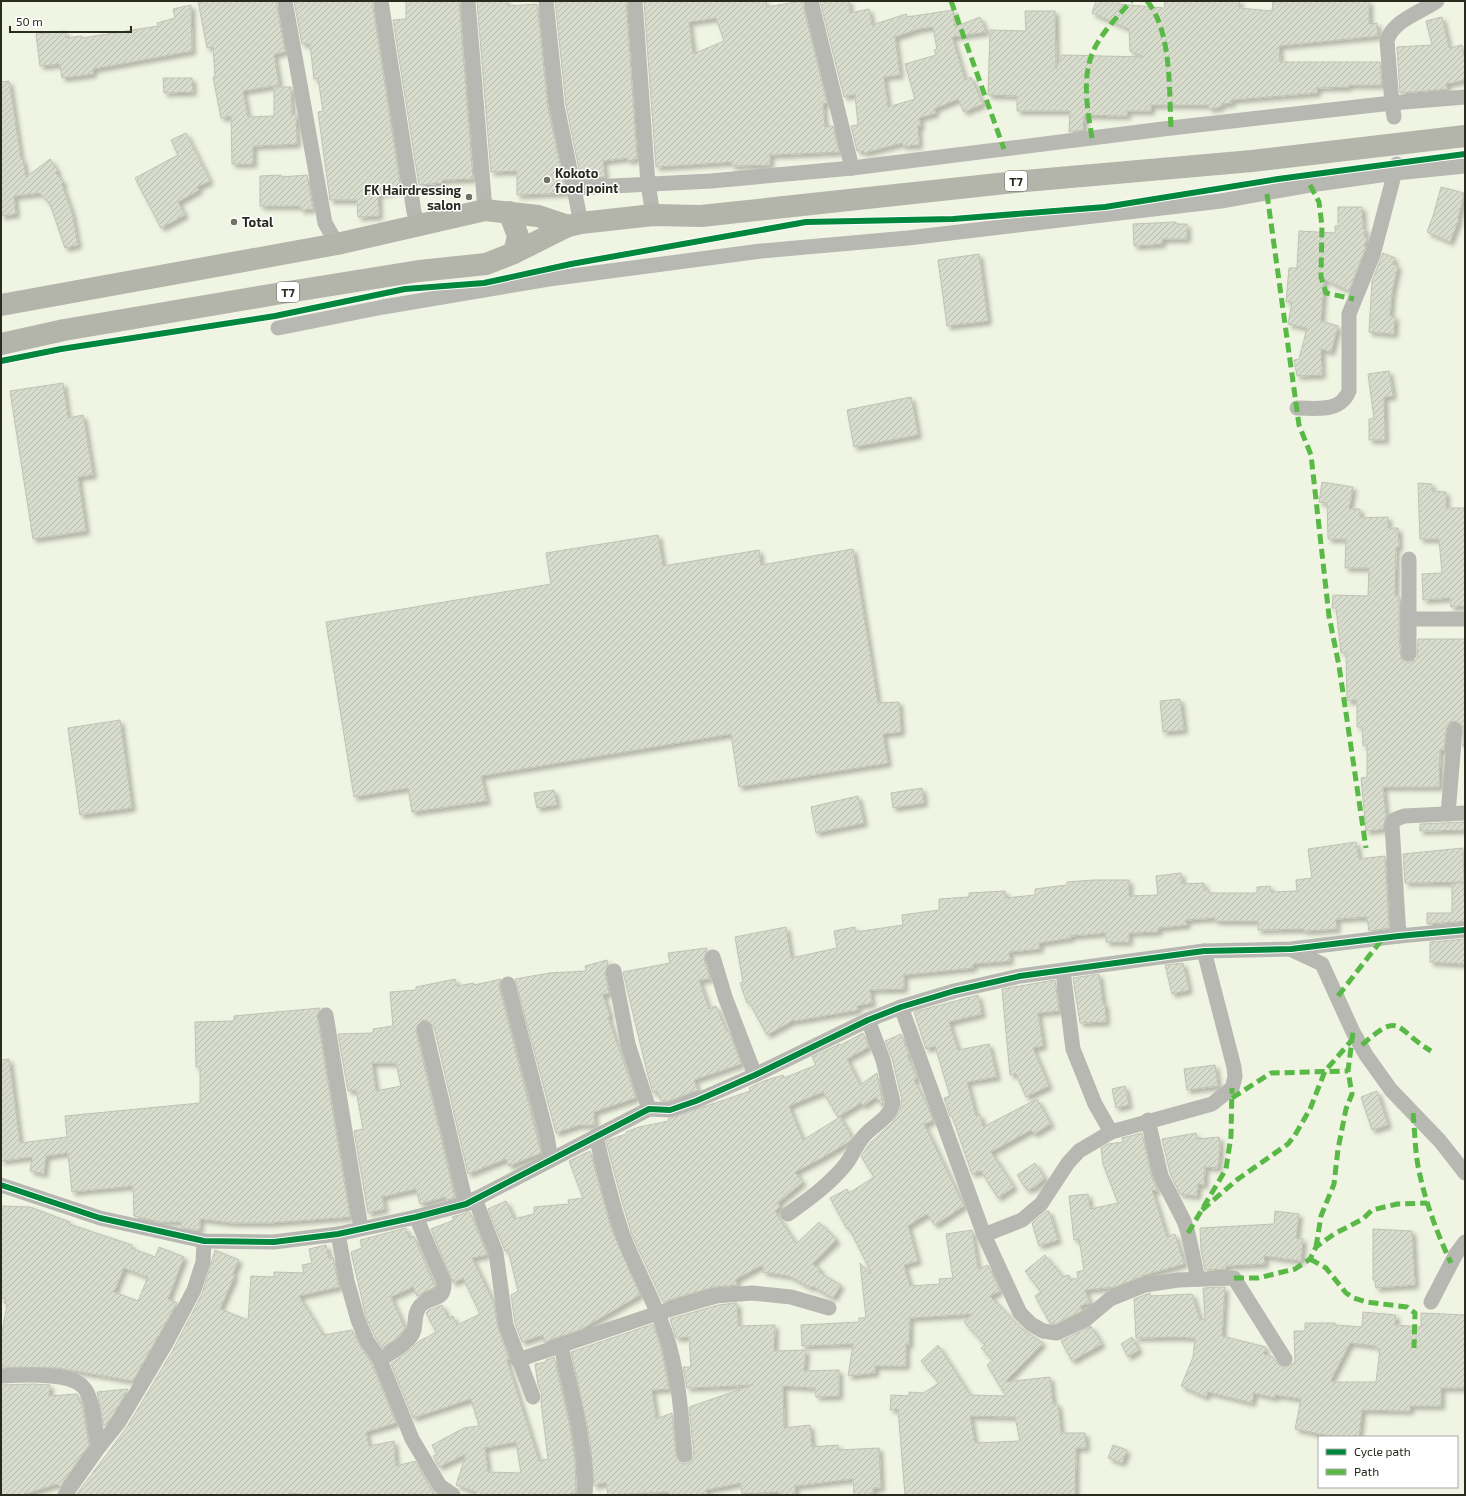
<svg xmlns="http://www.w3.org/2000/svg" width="1466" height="1496" font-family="'Exo 2',sans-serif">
<defs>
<pattern id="building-hatch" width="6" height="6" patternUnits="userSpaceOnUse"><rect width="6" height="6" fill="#d8dccd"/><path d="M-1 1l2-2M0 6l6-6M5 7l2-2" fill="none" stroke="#b9bdb0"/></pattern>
<filter id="shadow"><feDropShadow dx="3.5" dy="3.5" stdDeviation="2" flood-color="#0004"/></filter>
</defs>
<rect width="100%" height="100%" fill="#f0f4e2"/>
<g fill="url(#building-hatch)" stroke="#c0c3b4" fill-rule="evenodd" filter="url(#shadow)">
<polygon points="198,1 276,1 285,52 274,54 279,85 243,91 248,117 274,116 274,87 291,87 292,115 296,114 297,144 253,146 253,164 232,164 231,116 221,118 213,77 215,77 213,47 207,48"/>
<polygon points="294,1 372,1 401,190 378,194 379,216 358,217 357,200 330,200 318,112 323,111 318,78 314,79 310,44 302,44"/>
<polygon points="406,1 459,1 473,179 442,180 442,183 419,185 393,20 406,19"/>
<polygon points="477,1 508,1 508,6 537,4 548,108 566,193 517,195 517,171 491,172"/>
<polygon points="555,1 626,1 637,159 628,161 628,158 603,161 605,177 581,179 566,105"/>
<path d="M650,1H766L767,7L802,1L827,103L823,104L825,127L833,126L839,152L770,155V165L732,166V162L656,167L644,2ZM716,18L724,41L693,54L689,22Z"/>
<path d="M820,1H849L850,13L869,9L872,25L906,14L907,17L953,10L955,27L980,17L986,32L952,37L965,80L971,77L983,104L964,112L958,99L934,109L936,113L919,118L921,126L918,127L919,145L903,146L902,143L864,153L863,151H857L851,126L858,125L855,94L844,97ZM933,27L937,49L934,50L936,55L905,64L915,99L888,107L884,77L900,75L895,37L919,29Z"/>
<polygon points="1096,1 1119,1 1118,4 1164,8 1165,1 1240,1 1239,8 1272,11 1273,1 1369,1 1369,24 1377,23 1378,36 1279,46 1280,62 1380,62 1382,85 1349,85 1349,87 1317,88 1317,93 1231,100 1232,103 1221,104 1221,107 1209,109 1209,105 1151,105 1151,111 1127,111 1127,116 1084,115 1083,130 1069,132 1070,111 1017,111 1017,96 988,95 990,30 1026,31 1025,11 1055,11 1056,69 1062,55 1144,57 1130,51 1129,29 1092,13"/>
<polygon points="191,5 192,51 93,69 93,74 62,78 60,64 40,66 36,34 65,31 66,38 82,36 82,38 158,26 157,23 175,18 173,9"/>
<polygon points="1442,17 1449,48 1462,45 1465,60 1465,80 1446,84 1447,89 1400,93 1397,47 1432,45 1426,21"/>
<polygon points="163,78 192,78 193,92 164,93"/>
<polygon points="9,81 21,159 23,159 26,177 50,159 58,171 56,173 64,183 62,185 72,213 78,245 65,248 50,204 40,193 14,196 16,214 1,216 1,82"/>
<polygon points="186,133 210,181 197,187 199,190 178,202 185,215 161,228 135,178 178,155 171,140"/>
<polygon points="281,175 281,177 307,175 313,209 301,210 300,206 260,206 260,176"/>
<polygon points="1441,187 1464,193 1458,219 1459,219 1450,242 1427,232 1433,216"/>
<polygon points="1338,207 1362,207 1363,229 1366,230 1364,236 1367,238 1364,247 1366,247 1349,291 1324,279 1321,321 1338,326 1331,352 1321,349 1322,375 1297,376 1294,360 1299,359 1307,328 1288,324 1292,302 1286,302 1289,268 1297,268 1299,231 1335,233 1335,226 1338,226"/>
<polygon points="1176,222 1176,224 1187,224 1187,239 1162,239 1162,244 1134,246 1133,224"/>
<polygon points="1383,253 1395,258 1392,264 1398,265 1392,292 1390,316 1395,316 1394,334 1369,332 1372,281"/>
<polygon points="979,254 988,321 947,326 938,260"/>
<polygon points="1389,371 1393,396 1384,397 1385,440 1369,440 1369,419 1374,418 1368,374"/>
<polygon points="63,383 68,418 83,415 93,475 78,477 86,531 33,539 10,391"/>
<polygon points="911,397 918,435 854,447 847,410"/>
<polygon points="1322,482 1353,487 1349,509 1360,509 1360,518 1388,517 1388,528 1398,528 1399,547 1396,547 1395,596 1399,596 1399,637 1401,659 1409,663 1417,659 1418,639 1465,639 1465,747 1463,747 1463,726 1456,721 1451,722 1446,729 1444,750 1440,750 1439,787 1383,787 1386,816 1383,829 1366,831 1361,778 1367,777 1367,745 1363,746 1362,727 1357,727 1357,700 1347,701 1346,652 1341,653 1336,608 1332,608 1333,595 1368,596 1369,568 1345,568 1346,539 1328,539 1327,503 1319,502"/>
<polygon points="1418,483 1432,484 1432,491 1446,492 1446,508 1465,508 1465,606 1451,607 1450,598 1423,600 1422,574 1442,573 1439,539 1420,539"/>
<polygon points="658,535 663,566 759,550 761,565 853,549 878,703 899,702 901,732 883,734 888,763 739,787 731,734 481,776 487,801 412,812 408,788 354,797 326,622 551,584 546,553"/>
<polygon points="1180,699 1184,730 1163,732 1160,701"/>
<polygon points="120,720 132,808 80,815 68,728"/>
<polygon points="922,788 924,803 893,808 891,793"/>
<polygon points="554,790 557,805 537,808 534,793"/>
<polygon points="858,796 864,823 816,833 811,807"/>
<polygon points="1465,822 1465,830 1420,831 1420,824"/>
<polygon points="1356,842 1359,859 1385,856 1389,928 1369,931 1367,917 1336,919 1337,929 1304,931 1304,929 1258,930 1258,921 1215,921 1215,918 1186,920 1187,925 1158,928 1158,932 1129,933 1129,942 1106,942 1106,933 1070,936 1071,938 1039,943 1040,949 1009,952 1010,961 973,964 973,968 904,975 904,989 870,990 872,1003 857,1006 858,1010 795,1021 794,1020 767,1035 749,1002 747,1003 740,983 743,982 735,937 786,927 791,958 837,948 834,931 855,927 855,932 903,925 902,915 939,910 939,899 969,897 969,893 1005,891 1005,898 1035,895 1035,889 1067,885 1067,882 1093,880 1129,880 1129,896 1158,895 1156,876 1181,873 1182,884 1204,883 1204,890 1209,890 1209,893 1257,893 1257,887 1270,886 1271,892 1297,891 1296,880 1312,878 1308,849"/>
<polygon points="1463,848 1465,921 1427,924 1427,913 1452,913 1452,884 1463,882 1405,883 1403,854"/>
<polygon points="1465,939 1465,964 1430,962 1430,942"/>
<polygon points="707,948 704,959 710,979 699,980 709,1009 716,1006 727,1032 729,1031 741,1064 694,1080 698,1090 669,1101 661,1101 657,1091 653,1093 648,1076 623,972 670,963 668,953"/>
<polygon points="607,960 608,965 605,973 609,993 603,995 610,1016 608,1017 636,1098 594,1112 595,1125 579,1125 556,1133 515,979 550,973 586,971 585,966"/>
<polygon points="1183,963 1189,990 1172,994 1165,965"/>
<polygon points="1099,974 1103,1004 1105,1004 1106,1022 1080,1023 1073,978"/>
<path d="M455,979L457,986L474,983V985L501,979L499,986L541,1153L509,1166L506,1159L468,1174L434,1027L428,1021L423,1020L417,1026L416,1031L455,1198L446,1200L445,1197L420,1204L416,1189L382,1197L385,1209L368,1213L354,1131L363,1129L356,1090L348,1091L338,1034L373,1033V1029L393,1026L390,992L416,990V987ZM372,1063H396L401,1086L376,1091Z"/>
<polygon points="1055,980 1059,1011 1038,1013 1043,1046 1033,1048 1049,1086 1026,1097 1016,1074 1010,1075 1002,989"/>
<polygon points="978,995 982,1014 949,1022 958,1050 989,1044 997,1077 967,1082 976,1116 980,1114 983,1127 1037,1099 1051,1124 1034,1134 1031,1130 991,1152 1014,1187 998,1198 981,1171 972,1174 952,1116 950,1116 944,1098 950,1096 935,1046 926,1049 914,1012"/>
<polygon points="320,1008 317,1016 350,1217 268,1223 233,1223 200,1219 200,1230 194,1230 181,1227 181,1222 160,1222 134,1216 133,1186 72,1192 68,1153 46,1156 44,1174 30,1171 32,1157 1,1161 1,1060 9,1059 20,1143 67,1137 65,1116 200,1103 200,1067 196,1067 195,1022 234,1021 234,1016"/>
<polygon points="863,1033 869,1047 847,1059 860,1085 877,1073 883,1104 882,1106 876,1097 863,1106 861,1103 838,1117 823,1092 789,1106 803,1140 840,1117 852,1137 850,1141 822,1158 795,1172 803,1182 778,1203 780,1207 775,1211 796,1244 819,1222 837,1240 812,1264 821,1269 819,1272 841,1285 833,1298 812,1286 811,1288 789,1276 763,1272 763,1265 736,1279 737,1285 713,1287 663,1302 632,1235 621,1198 606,1141 626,1134 626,1132 639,1127 669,1121 668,1119 750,1091 749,1088 764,1081 783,1075 784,1078 816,1065 812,1057 840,1044 841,1045"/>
<path d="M901,1034L909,1055H907L917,1078L914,1080L926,1102L933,1121L924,1124L964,1206L935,1225L927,1214L908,1226L918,1261L904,1265L910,1286L940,1284L939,1279L953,1278L946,1234L972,1230L978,1269L988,1265L1000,1291L990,1296L1021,1328L1043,1343L1005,1382L1050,1377L1053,1404H1058L1061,1433H1085L1086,1448H1076L1075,1495H905L898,1409L890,1410L891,1395L909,1396V1392L923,1393L939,1383L921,1361L938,1345L970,1395L1006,1396L987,1365L993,1360L981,1348L985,1345L964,1322L973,1314L910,1318L909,1346L906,1343V1366H875V1373L848,1376L853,1344L802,1346L801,1325L859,1322V1318H866L860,1263L870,1274L871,1272L849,1228L847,1229L830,1198L847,1189L849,1193L874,1177L861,1156L871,1142L892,1123L900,1110L902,1100L892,1058L885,1041ZM970,1416L1015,1417L1020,1441L975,1443Z"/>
<polygon points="1215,1065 1218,1086 1187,1090 1184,1069"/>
<polygon points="1125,1086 1129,1105 1116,1108 1112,1089"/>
<polygon points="1377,1091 1388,1125 1372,1130 1361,1097"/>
<polygon points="1142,1133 1152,1178 1158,1191 1152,1190 1167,1237 1175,1234 1184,1264 1148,1274 1115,1287 1085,1290 1090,1303 1080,1306 1082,1311 1056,1324 1050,1323 1035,1296 1041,1292 1025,1271 1045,1255 1063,1277 1069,1275 1070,1280 1078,1278 1077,1272 1084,1270 1079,1239 1074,1240 1069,1196 1088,1194 1090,1209 1118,1203 1103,1164 1101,1148 1108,1144 1123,1142 1122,1138"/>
<polygon points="1196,1133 1197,1139 1219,1137 1220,1147 1218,1168 1205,1167 1204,1185 1198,1184 1197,1196 1180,1194 1170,1173 1162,1139"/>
<polygon points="590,1151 611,1228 640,1295 580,1330 544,1342 543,1335 522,1342 515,1323 511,1295 518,1291 508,1250 505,1251 488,1209 506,1201 514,1219 534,1214 534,1207 569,1204 568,1200 583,1198 569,1161"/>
<polygon points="1035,1163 1045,1178 1035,1187 1027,1190 1017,1175"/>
<path d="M1,1206L30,1207L70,1222L69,1224L132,1245L131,1248L155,1257L159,1247L184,1257L168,1299L177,1303L133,1381L58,1368L1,1367V1338L7,1304L4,1303L6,1299L1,1298ZM124,1268L148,1277L138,1301L114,1292Z"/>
<polygon points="1046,1211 1049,1211 1058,1240 1039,1246 1032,1223"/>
<polygon points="1275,1211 1299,1214 1296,1238 1303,1239 1301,1261 1264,1256 1265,1264 1226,1266 1226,1269 1205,1270 1201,1250 1200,1228 1274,1224"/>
<path d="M470,1212L487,1255L472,1258L494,1303L498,1328L509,1359L507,1361L539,1461L548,1459L541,1402L542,1394L538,1385L535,1364L546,1362V1360L554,1357L569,1422L575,1461L576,1492L568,1495H475L476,1492L456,1485L466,1454L439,1467L433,1456L437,1455L432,1445L464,1428L479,1426L471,1399L413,1418L391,1364L410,1350L418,1342L436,1332L426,1313L429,1310L442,1305L448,1318L453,1316L457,1325L480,1314L463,1278L453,1283L431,1229L454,1220L452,1217ZM516,1442L521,1473L488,1472L485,1448Z"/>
<polygon points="406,1228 409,1238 414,1236 435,1287 417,1296 413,1287 391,1297 405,1328 399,1337 382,1348 375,1337 366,1317 351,1252 362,1248 360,1240"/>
<polygon points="1373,1229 1412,1231 1415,1285 1376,1288 1375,1280 1373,1280"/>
<polygon points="326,1245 329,1258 333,1257 339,1287 299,1296 323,1335 352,1330 360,1346 372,1364 396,1423 366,1432 369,1446 394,1441 396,1466 415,1461 434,1495 307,1495 290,1493 290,1495 76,1495 127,1427 173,1350 202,1294 215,1250 239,1260 232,1275 235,1275 220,1309 248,1320 251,1276 274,1277 274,1272 304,1273 302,1265 312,1263 309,1249"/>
<path d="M1225,1287L1222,1336L1266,1347L1264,1354L1273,1357L1278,1364L1285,1368L1295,1362L1294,1331H1305V1323H1335V1325L1362,1327L1363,1312L1396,1315L1395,1325L1421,1327V1313L1465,1315V1388H1441V1406H1410V1411L1362,1410L1359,1437H1335L1295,1429L1301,1399L1276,1395L1275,1398L1254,1393L1252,1403L1208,1392L1206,1397L1181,1386L1193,1357L1195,1338L1176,1337L1136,1338L1134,1299L1150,1293V1296L1192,1294L1200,1320L1205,1319L1203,1288ZM1350,1343L1376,1346V1349H1380L1376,1382H1330Z"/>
<polygon points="737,1303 738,1326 775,1325 774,1351 806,1350 804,1371 839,1370 839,1396 816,1397 815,1388 783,1386 784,1428 810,1425 812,1447 838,1445 838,1450 879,1448 881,1488 873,1488 873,1495 854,1495 853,1479 795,1486 795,1495 779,1495 779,1492 742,1494 741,1483 706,1490 707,1495 669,1495 669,1492 608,1495 606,1482 594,1486 590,1439 571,1352 653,1324 662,1352 669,1389 652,1390 656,1419 672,1413 676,1456 681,1463 686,1464 690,1462 694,1455 689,1407 753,1385 687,1388 683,1367 691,1367 689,1337 676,1338 670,1319 718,1305"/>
<polygon points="1091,1326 1102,1344 1072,1361 1061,1341"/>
<polygon points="1132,1337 1139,1350 1128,1357 1121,1344"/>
<polygon points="33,1384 50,1385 49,1396 77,1394 83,1409 89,1445 60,1487 57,1484 22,1495 1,1495 1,1385"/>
<polygon points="128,1389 112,1417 104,1426 97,1392"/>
<polygon points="1113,1445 1127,1450 1122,1463 1108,1458"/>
</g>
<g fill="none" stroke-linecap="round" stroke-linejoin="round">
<g stroke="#b7b8b2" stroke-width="15">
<polyline points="285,1 325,223 337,244"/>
<polyline points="381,1 414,212 419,226"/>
<polyline points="468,1 485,210"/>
<polyline points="546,1 557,106 581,223"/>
<polyline points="635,1 648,184 653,215"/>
<polyline points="811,1 852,168"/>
<path d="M1437,1C1421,12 1392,21 1387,41L1392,103L1465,97"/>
<polyline points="573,188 711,181 852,168 1171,128 1392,103 1394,117"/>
<polyline points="278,328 383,307 549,279 761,251 908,238 1221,201 1310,185 1395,173 1465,166"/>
<path d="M1297,408C1317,408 1340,413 1349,391V314L1373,255L1397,164"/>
<polyline points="1409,559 1409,654"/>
<polyline points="1409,619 1465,619"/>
<polyline points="1448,814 1455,730"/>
<polyline points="1399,936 1392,825 1394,820 1404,816 1465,813"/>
<polyline points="1292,950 1322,964 1353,1032 1366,1055 1391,1090 1440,1141 1465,1173"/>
<polyline points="713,957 725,997 755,1075"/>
<polyline points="614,971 628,1044 649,1109"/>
<polyline points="1063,971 1073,1049 1095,1104 1111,1132"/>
<polyline points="508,984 547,1136 551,1160"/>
<polyline points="901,1007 984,1235 1020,1313 1031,1324 1043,1331 1057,1333 1085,1320 1110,1299 1145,1285 1178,1280 1234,1278 1285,1359"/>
<polyline points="326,1015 361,1228"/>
<polyline points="425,1029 466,1204"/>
<polyline points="1148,1120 1161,1176 1184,1221 1188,1233 1198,1279"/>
<path d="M596,1136C604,1170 612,1205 624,1238C637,1271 655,1302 666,1335C679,1374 681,1415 685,1455"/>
<polyline points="1,1185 100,1218 204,1241 274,1242 338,1234 416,1217 466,1204 649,1109 670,1110 696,1101 755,1075 868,1020 901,1007 954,991 1020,976 1204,951 1291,949 1399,936 1465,930"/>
<polyline points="475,1199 496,1253 506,1325 533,1397"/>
<path d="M788,1214C808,1200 830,1184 846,1164C853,1155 856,1145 864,1136C873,1125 891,1118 893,1102L883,1060L868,1020"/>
<polyline points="338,1234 347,1281 358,1320 367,1341 380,1360 412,1439 440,1486 453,1495"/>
<polyline points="984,1235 1022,1220 1041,1204 1068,1163 1079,1151 1111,1132 1212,1104 1232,1088 1235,1077 1234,1067 1204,951"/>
<polyline points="1431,1302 1456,1254 1465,1242"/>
<path d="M561,1346C570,1388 589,1453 585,1495"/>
<path d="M380,1360C390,1353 411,1343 414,1330C416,1321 414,1313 420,1306C430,1295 445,1303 444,1282L416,1217"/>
<polyline points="518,1360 658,1313 716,1296 752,1293 791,1297 829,1308"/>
<path d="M1,1376C21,1375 71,1371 84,1388C94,1399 95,1431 99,1447"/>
<polyline points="65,1495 99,1447 119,1422 165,1345 194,1290 203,1262 204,1241"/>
</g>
<g stroke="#b3b5ab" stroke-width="22">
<polyline points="509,212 518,236 514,253"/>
<polyline points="1,305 337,244 485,210 538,216 568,226"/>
<polyline points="1,344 64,330 276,294 419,271 486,264 514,253 568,226 581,223 653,215 701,216 1025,181 1252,161 1465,136"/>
</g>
<g stroke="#58b947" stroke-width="5" stroke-dasharray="10 5" stroke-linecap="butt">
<polyline points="951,1 1004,149"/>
<path d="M1147,1C1172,31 1169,91 1171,128"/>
<path d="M1092,138C1087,106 1080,71 1098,42C1107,27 1120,14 1131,1"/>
<polyline points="1310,185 1319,202 1322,226 1321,277 1326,293 1354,299"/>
<polyline points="1267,194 1299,425 1311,455 1329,616 1339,666 1366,848"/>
<polyline points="1338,996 1383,938"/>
<path d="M1362,1045C1402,1009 1395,1030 1431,1051"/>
<polyline points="1232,1098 1271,1073 1348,1071"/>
<path d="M1413,1113C1415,1132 1415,1153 1419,1171C1426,1204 1437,1233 1451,1263"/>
<polyline points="1202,1210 1238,1179 1288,1144 1295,1135 1310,1109 1325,1071 1352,1040"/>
<polyline points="1188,1233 1226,1169 1231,1136 1232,1088"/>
<polyline points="1316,1247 1321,1216 1334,1184 1338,1149 1346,1109 1352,1094 1348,1071 1353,1032"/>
<polyline points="1310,1259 1326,1268 1346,1293 1354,1298 1366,1302 1407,1307 1415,1313 1414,1348"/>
<polyline points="1234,1278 1258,1278 1295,1269 1310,1259 1316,1247 1334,1234 1363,1219 1372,1210 1397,1204 1427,1203"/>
</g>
<g stroke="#fff" stroke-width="8">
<g id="cycleway">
<polyline points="1,361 61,349 275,316 405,289 484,283 571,264 806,222 953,219 1105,207 1278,179 1465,154"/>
<polyline points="1,1185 100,1218 204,1241 274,1242 338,1234 416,1217 466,1204 649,1109 670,1110 696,1101 755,1075 868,1020 901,1007 954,991 1020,976 1204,951 1291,949 1399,936 1465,930"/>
</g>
</g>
<use href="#cycleway" stroke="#00873e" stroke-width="6"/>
</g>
<g fill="#6e7163" stroke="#fff" stroke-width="1.5">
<circle cx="547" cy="180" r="4"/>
<circle cx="469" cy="197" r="4"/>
<circle cx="234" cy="222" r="4"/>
</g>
<g text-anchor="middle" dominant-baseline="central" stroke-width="3" stroke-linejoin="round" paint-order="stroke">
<g fill="#fff" stroke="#686b62" stroke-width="1">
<rect x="1005" y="171" width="22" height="20" rx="3"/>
<rect x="277" y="282" width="22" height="20" rx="3"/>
</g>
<g font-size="12" font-weight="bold" fill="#282b1e">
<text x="1016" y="181">T7</text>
<text x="288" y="292">T7</text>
</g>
<g font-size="13" font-weight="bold" fill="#282b1e" stroke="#fff" text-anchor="start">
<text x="555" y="173">Kokoto<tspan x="555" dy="15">food point</tspan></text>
<text x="461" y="190" text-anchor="end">FK Hairdressing<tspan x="461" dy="15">salon</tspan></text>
<text x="242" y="222">Total</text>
</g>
</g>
<rect width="1466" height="1496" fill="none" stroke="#282b1e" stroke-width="4"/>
<rect x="1318" y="1436" width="140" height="52" fill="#ffffff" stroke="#a9aaa5"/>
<rect x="1326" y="1449" width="20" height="6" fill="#00873e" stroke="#a9aaa5"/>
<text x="1354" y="1456" font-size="12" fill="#282b1e">Cycle path</text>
<rect x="1326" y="1469" width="20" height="6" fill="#58b947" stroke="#a9aaa5"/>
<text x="1354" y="1476" font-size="12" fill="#282b1e">Path</text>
<path d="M10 26v6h121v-6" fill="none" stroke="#282b1e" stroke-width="2"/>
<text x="16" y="26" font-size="12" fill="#282b1e" stroke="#ffffff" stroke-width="3" paint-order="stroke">50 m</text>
</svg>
